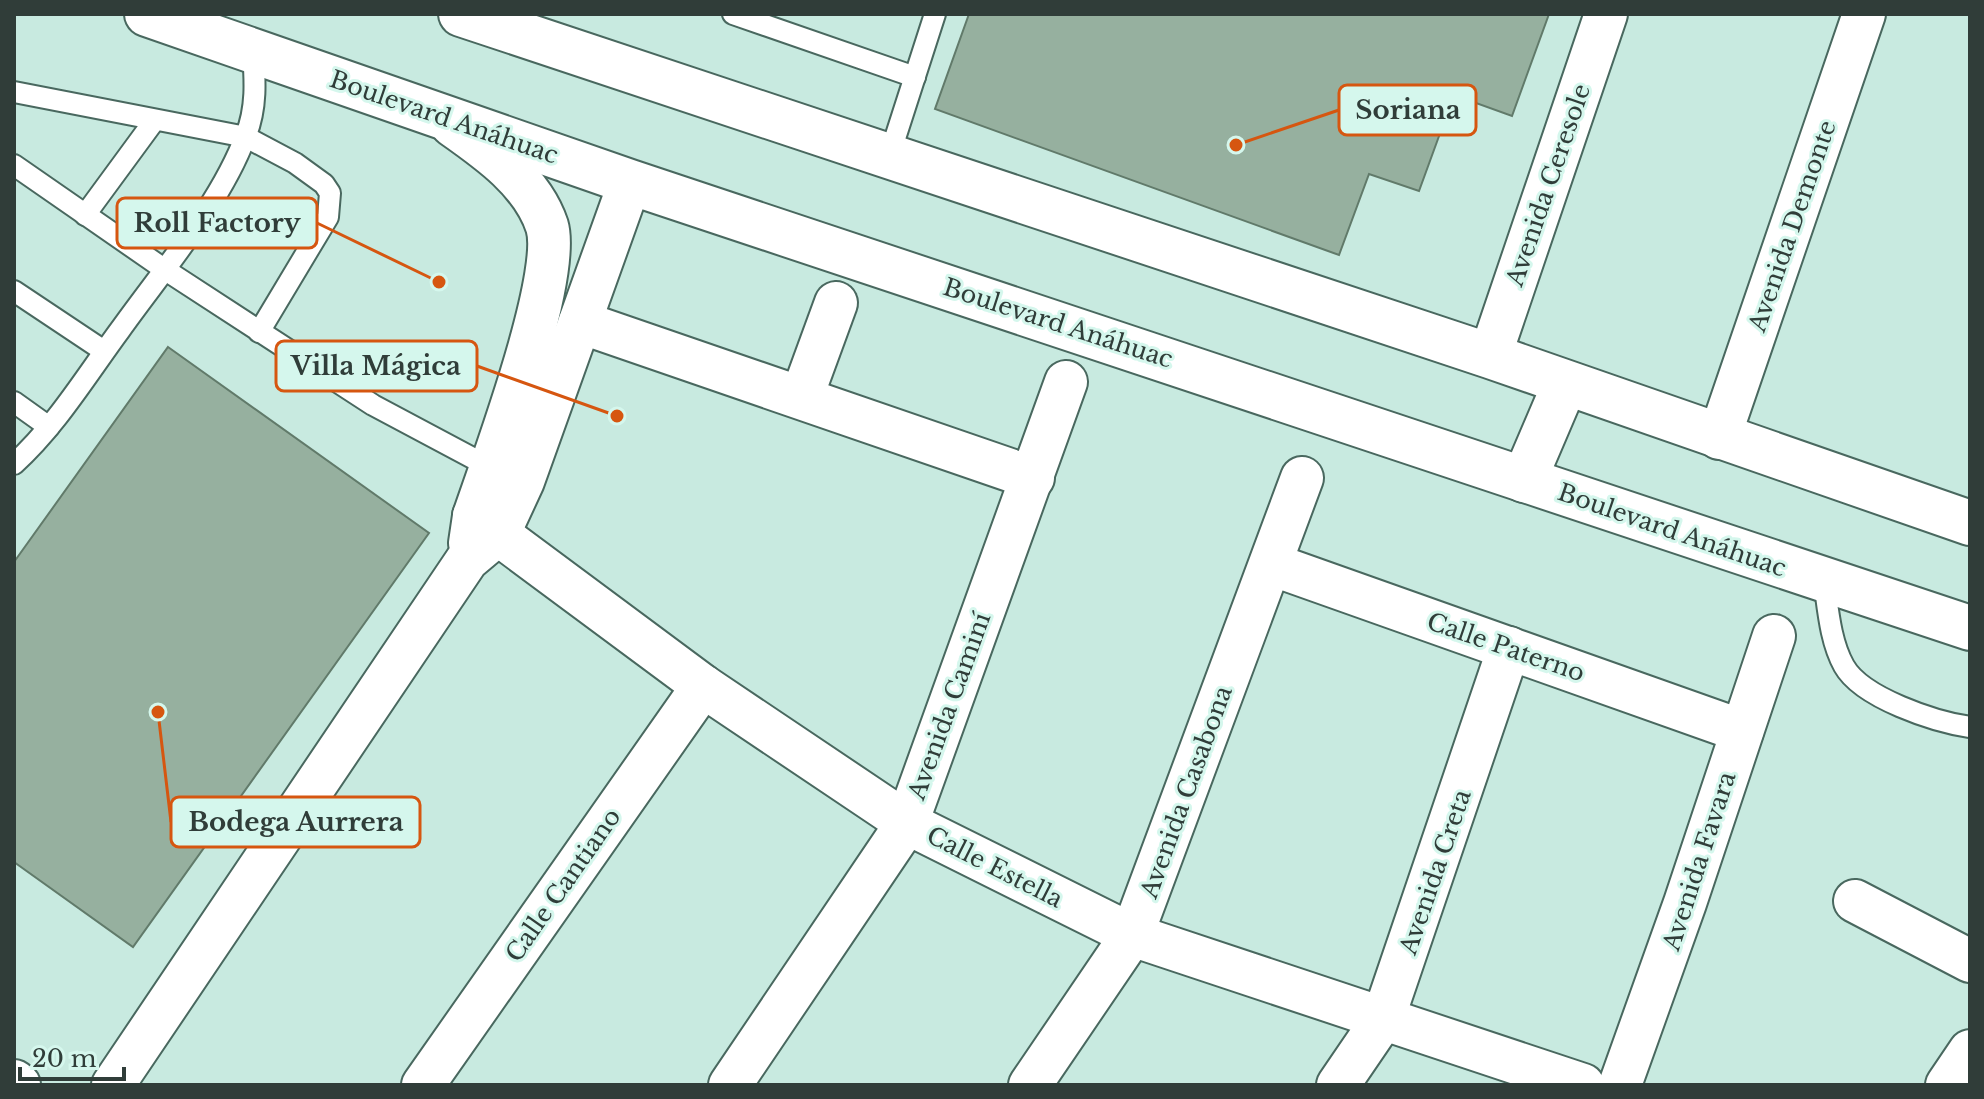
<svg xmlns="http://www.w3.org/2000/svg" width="1984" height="1099" font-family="'Libre Baskerville',serif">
<rect width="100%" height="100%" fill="#c8eae0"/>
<g fill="#96b09f" stroke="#617a6a" stroke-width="2">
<polygon points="969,14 1549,14 1512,116 1454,95 1419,191 1369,174 1339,255 935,109"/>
<polygon points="168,347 429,533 133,947 14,862 14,562"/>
</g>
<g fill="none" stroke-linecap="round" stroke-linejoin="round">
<g stroke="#49685f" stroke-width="24">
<g id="service">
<polyline points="733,14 915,77"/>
<polyline points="14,92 246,137 295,163 324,184 330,193 328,217 259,332"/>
<polyline points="889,157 935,14"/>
<polyline points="14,165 164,269 373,405 497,471"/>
<polyline points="85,215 154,121"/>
<polyline points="14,291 104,351"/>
<polyline points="14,402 49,427"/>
<path d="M14,464C56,426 86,376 120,330C162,271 221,203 246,135C257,107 255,80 253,50"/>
<path d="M1824,581C1828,608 1830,641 1844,666C1862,698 1935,722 1970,727"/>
</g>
</g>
<g stroke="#49685f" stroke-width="46">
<g id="minor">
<path d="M452,125C489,151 532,181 547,226C562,275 493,460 474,516L470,543"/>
<polyline points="580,322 1033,478"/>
<polyline points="1490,356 1606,14"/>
<polyline points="802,396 836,303"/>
<polyline points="1719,438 1864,14"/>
<polyline points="474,516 703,686 907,823 1132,935 1583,1085"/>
<polyline points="1271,564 1742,731"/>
<polyline points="1855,901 1970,961"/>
<polyline points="113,1085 467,560 499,533 523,481 630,182"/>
<polyline points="423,1085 703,686"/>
<polyline points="730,1085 907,823 1066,382"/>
<polyline points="1030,1085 1132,935 1302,478"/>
<polyline points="1338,1085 1383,1019 1509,648"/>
<polyline points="1620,1085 1685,903 1774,636"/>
<polyline points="1947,1085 1970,1051"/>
</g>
</g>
<g stroke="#49685f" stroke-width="48">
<g id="tertiary">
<polyline points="147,14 630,182 1970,628"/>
<polyline points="461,14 1490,356 1970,523"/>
<polyline points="1524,480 1565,384"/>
<polyline points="14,1082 18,1085"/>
</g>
</g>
<use href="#service" stroke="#fff" stroke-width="20"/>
<use href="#minor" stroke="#fff" stroke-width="42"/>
<use href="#tertiary" stroke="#fff" stroke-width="44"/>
</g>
<g text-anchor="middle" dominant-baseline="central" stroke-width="6" stroke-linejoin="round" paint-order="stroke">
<g font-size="24" fill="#303d39" stroke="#d5f7ed">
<text transform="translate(444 117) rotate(19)">Boulevard Anáhuac</text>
<text transform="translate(1548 185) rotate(-71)">Avenida Ceresole</text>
<text transform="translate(1792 226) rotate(-71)">Avenida Demonte</text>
<text transform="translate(1058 323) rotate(18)">Boulevard Anáhuac</text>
<text transform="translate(1672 530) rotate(19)">Boulevard Anáhuac</text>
<text transform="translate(1506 647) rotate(19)">Calle Paterno</text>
<text transform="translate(949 706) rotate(-70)">Avenida Caminí</text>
<text transform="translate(1186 792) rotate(-70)">Avenida Casabona</text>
<text transform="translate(1699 861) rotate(-72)">Avenida Favara</text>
<text transform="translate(995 867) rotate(27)">Calle Estella</text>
<text transform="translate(1435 872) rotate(-71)">Avenida Creta</text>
<text transform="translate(563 885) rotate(-55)">Calle Cantiano</text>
</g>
</g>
<path fill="none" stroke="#d65610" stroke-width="3" d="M1236 145L1339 110M439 282L317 223M617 416L477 366M158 712L171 822"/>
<g fill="#d65610" stroke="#d5f7ed" stroke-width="3">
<circle cx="1236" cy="145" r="8"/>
<circle cx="439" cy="282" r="8"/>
<circle cx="617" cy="416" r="8"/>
<circle cx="158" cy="712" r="8"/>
</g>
<g fill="#d5f7ed" stroke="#d65610" stroke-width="3">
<rect x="1339" y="85" width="137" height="50" rx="8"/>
<rect x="117" y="198" width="200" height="50" rx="8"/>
<rect x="276" y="341" width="201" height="50" rx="8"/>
<rect x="171" y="797" width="249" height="50" rx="8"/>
</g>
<g font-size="26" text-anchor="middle" font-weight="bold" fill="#303d39">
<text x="1408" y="119">Soriana</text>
<text x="217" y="232">Roll Factory</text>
<text x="376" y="375">Villa Mágica</text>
<text x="296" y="831">Bodega Aurrera</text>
</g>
<rect width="1984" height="1099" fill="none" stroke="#303d39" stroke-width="32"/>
<path d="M20 1067v12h104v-12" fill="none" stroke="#303d39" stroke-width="4"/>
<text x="32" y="1067" font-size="24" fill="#303d39" stroke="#d5f7ed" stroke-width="6" paint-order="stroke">20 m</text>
</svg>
